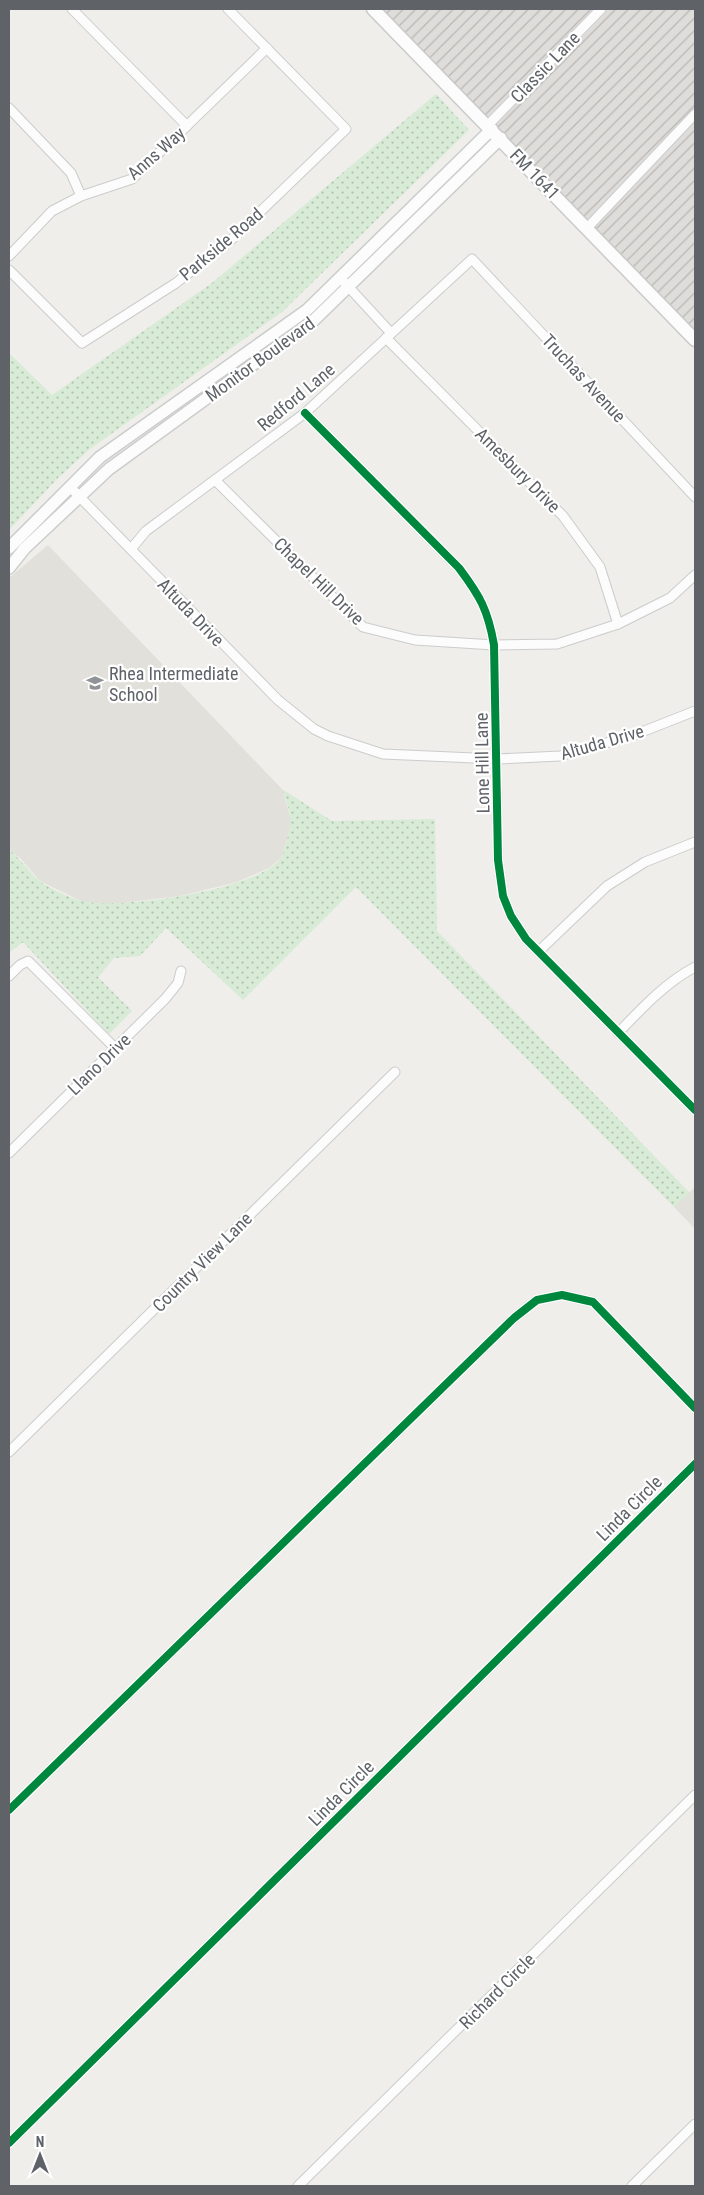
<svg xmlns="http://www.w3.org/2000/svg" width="704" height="2195" font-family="'Roboto Condensed',sans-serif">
<defs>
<pattern id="industrial-furrows" width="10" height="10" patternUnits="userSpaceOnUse" patternTransform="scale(1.25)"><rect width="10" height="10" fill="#dfddda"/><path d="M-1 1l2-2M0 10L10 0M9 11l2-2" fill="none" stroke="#b8b7b5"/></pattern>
<pattern id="grass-dots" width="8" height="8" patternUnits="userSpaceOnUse" patternTransform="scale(1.25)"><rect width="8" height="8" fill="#d8ebd6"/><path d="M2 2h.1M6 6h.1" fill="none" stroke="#b2c2b1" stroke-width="1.8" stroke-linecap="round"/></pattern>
</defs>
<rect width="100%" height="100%" fill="#efeeea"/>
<polygon fill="url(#industrial-furrows)" points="373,9 695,9 695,342"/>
<g fill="#e2e0da">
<polygon points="48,545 282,789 292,823 281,858 269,868 237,882 180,896 105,905 81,901 40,881 20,858 9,850 9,578"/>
<polygon points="695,1187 695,1229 674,1207"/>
</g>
<g fill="url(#grass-dots)">
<polygon points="436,94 469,130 282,312 90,449 58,478 9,530 9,353 52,395 212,283"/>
<path d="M282,789L332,821L435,819L437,931L690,1193L674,1207L356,887L243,1000L166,928L140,956L114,958L98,977L132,1011L109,1034L23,942L9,953V850C21,859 29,873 41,882C51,889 70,898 82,901C118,910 260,890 281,858C283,854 284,847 286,843C294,817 290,814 282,789Z"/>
</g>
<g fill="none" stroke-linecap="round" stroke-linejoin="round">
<g stroke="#cbcccc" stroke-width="11">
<g id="minor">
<polyline points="72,9 187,126"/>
<polyline points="9,108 71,173 81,196"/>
<polyline points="488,125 601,9"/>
<polyline points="587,228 695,114"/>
<polyline points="9,256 52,211 81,196 132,179 267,48"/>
<polyline points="9,270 82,343 176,283 231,240 346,129 228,9"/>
<polyline points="344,282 391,333"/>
<polyline points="386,338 563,516 600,567 618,624"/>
<path d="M305,413L459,568C480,596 488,610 494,645L498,860L503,896L511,916L526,939L695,1110"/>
<polyline points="215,480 363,627 415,640 494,645 557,644 618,624 670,598 695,575"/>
<polyline points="70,487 278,700 314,729 328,736 383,754 497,759 560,756 634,735 695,711"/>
<polyline points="131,549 146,531 305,413 472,259 695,497"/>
<polyline points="539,951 607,886 645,862 695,842"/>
<polyline points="9,976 20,965 28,961 115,1048"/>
<path d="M618,1033C642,1008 665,983 695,967"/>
<polyline points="9,1153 165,999 178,983 181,971"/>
<polyline points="9,1452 395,1072"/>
<polyline points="9,1810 514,1318 537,1300 562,1295 593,1302 695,1408"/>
<polyline points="9,2143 695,1464"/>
<polyline points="298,2186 695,1795"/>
<polyline points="632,2186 695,2124"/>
</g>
</g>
<g stroke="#cbcccc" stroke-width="14">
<g id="tertiary">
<polyline points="9,548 100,457 307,310 492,129"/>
<polyline points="9,568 25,548 109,469 313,321 501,138"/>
</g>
</g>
<g stroke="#cacacb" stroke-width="15">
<polyline id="secondary" points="373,9 695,340"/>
</g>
<use href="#minor" stroke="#fdfcfc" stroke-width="9"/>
<use href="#tertiary" stroke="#fdfcfc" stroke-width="11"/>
<use href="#secondary" stroke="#fdfcfc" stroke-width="12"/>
<g stroke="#fff" stroke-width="11">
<g id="cycleway">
<path d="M305,413L459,568C480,596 488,610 494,645L498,860L503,896L511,916L526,939L695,1110"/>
<polyline points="9,1810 514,1318 537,1300 562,1295 593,1302 695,1408"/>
<polyline points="9,2143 695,1464"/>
</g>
</g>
<use href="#cycleway" stroke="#00873e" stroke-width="8"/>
</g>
<defs>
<g id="school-bare" transform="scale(1.35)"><path d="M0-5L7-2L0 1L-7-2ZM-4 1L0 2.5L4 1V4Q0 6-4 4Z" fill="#919496" stroke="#fff" stroke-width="2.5" paint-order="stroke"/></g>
</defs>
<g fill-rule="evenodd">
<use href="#school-bare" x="95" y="683"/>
</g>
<g text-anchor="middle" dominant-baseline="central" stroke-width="4.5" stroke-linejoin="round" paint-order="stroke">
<g font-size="18" fill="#5f6368" stroke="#fff">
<text transform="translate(545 67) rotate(-46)">Classic Lane</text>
<text transform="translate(156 153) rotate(-41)">Anns Way</text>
<text transform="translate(535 174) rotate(46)">FM 1641</text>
<text transform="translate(221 244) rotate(-40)">Parkside Road</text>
<text transform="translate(260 359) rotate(-36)">Monitor Boulevard</text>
<text transform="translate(584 378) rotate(47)">Truchas Avenue</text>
<text transform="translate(296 397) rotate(-40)">Redford Lane</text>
<text transform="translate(518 470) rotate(45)">Amesbury Drive</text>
<text transform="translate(319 581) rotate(44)">Chapel Hill Drive</text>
<text transform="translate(191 612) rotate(46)">Altuda Drive</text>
<text transform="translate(602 742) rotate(-16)">Altuda Drive</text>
<text transform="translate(482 763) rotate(-91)">Lone Hill Lane</text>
<text transform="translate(99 1064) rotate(-44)">Llano Drive</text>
<text transform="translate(202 1262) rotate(-45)">Country View Lane</text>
<text transform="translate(629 1508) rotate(-45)">Linda Circle</text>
<text transform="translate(341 1793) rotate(-45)">Linda Circle</text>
<text transform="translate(497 1991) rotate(-45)">Richard Circle</text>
</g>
<g font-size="18" fill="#5f6368" stroke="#fff" text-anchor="start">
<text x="109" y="673">Rhea Intermediate<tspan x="109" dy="21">School</tspan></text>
</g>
</g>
<rect width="704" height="2195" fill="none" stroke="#5f6368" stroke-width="20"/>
<g transform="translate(40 2155)" stroke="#ffffff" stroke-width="4" paint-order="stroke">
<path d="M0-4L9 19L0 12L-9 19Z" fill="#5f6368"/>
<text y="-8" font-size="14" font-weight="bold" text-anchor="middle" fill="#5f6368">N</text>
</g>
</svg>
